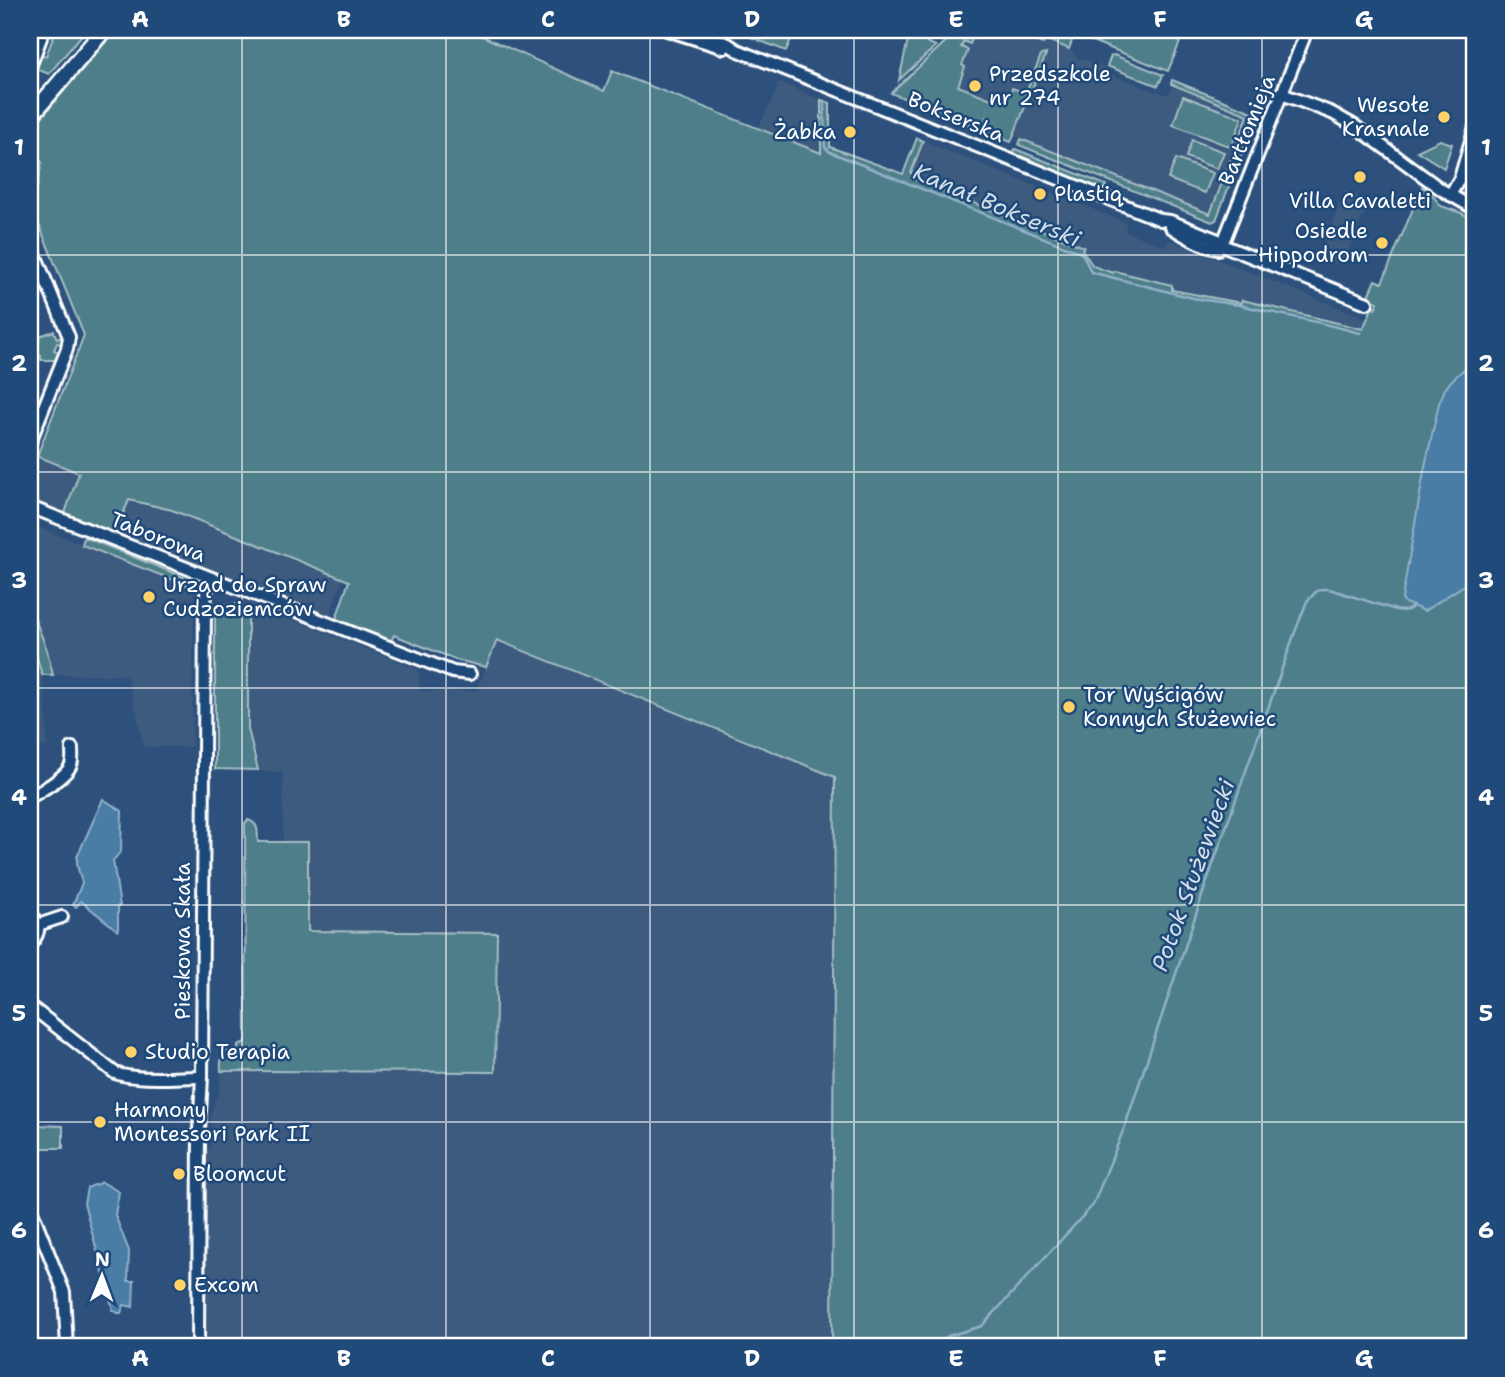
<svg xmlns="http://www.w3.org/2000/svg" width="1505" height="1377" font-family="'Shantell Sans',sans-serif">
<rect width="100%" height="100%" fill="#2d517c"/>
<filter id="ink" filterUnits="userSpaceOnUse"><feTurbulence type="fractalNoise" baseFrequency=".0143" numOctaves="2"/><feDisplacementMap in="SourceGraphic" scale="14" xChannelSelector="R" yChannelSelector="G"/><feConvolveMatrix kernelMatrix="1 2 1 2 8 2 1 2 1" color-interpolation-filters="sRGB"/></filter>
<g filter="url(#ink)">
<g fill="#3e5a7f">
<polygon points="970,30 1021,30 1070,49 1077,57 1106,68 1105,72 1156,92 1157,91 1168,95 1172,85 1248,115 1210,214 913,95"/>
<polygon points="778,82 821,100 821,153 758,128 775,94 778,87 776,86"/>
<polygon points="923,141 1127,223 1125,231 1165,247 1169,240 1368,319 1363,329 1242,300 1241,303 1171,290 1172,286 1093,266 1082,250 1084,246 914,179 911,173"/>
<polygon points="1345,191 1369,201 1342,266 1319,257"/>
<polygon points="30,453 80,473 65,513 30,499"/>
<polygon points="129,500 172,510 343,579 329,617 116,533"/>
<polygon points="30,524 194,588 192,747 144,747 133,698 126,675 53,675 47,650 30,606"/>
<polygon points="239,599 418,669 419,671 420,691 476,691 497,640 835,777 832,1347 212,1347 212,1342 206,1339 203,1329 205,1149 211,1148 211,1114 220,1087 221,1071 495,1071 496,933 308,931 308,843 283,842 283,772 259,771 248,729 248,617 241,606 237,604"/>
<polygon points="30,634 42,675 46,706 47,746 30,747"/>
</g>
<g fill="#4e7e89" stroke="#a6bec4" stroke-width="2">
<polygon points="48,30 86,30 49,74 34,68 39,54 46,56 54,35 48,32"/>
<polygon points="116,30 469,30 604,91 612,71 821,153 821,100 830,103 830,147 903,174 917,138 923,141 911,173 914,179 1084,247 1082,250 1093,266 1113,273 1114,271 1172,285 1172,290 1241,303 1242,300 1363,329 1372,308 1375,309 1378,302 1367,298 1375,280 1382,283 1422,187 1429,191 1441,206 1461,213 1475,220 1475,1347 832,1347 835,777 497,640 486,667 457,660 394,635 391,641 336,619 349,581 172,510 129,500 115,533 65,513 79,473 37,456 84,335 33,210 30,211 30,179 32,181 31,183 37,188 42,162 30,152 30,131"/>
<polygon points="733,30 764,30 791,39 786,51"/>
<polygon points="958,30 976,30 970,44 964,41 961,47 968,50 962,65 965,67 958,86 994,100 995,97 1007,102 1012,88 1026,93 1041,55 1046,54 1011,142 986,132 991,118 987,117 982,130 891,93"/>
<polygon points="1006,30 1052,30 1073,38 1069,49 1045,39 1043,44"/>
<polygon points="1064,30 1185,30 1168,71"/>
<polygon points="909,35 936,46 899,80"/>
<polygon points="1114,55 1163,75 1158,86 1107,66 1111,56"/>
<polygon points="1172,80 1257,114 1216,220 1212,222 1019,145 1021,139 1210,214 1248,115 1171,84"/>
<polygon points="1183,96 1242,118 1231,147 1173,125"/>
<polygon points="1192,140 1224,152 1217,169 1186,157"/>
<polygon points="1440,140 1452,144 1444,168 1417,151"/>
<polygon points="1015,149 1106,185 1103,192 1016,157 1014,151"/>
<polygon points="1176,159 1213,173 1205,193 1168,179"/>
<polygon points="54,331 57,339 64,336 64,345 57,343 54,350 61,353 58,360 41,360 41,355 30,355 30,339"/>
<path d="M84,537C120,551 155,566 191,580L193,583L194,588L82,545Z"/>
<polygon points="237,604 241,606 248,617 248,729 258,770 215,769 215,605"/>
<polygon points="30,606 47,650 53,675 42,675 30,634"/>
<path d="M248,820C260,824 257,832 258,842H308V931L497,933L495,1072L221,1071C220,1057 222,1049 238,1049V1045L246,1042L245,823Z"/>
<polygon points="32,1125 63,1126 63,1148 32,1148"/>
</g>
<g fill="#497da6" stroke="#92b1ca" stroke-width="2">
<polygon points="1475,359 1475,578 1424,611 1405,603 1402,599 1424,471 1439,403 1445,389 1452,380"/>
<polygon points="103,799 122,811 121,851 113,861 120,906 118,906 118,931 81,901 76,907 73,905 82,883 77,865 77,857"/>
<polygon points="102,1182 119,1192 115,1215 129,1251 128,1281 134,1281 133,1307 124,1305 121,1313 118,1313 112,1310 112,1306 84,1203 87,1188"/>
</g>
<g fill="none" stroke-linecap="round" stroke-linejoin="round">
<g stroke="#92b1ca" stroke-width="2.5">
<polyline points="824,104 825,147 830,152 1079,252 1083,255 1091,272 1193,298 1239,305 1325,324 1360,333"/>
<path d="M935,1347L948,1336L982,1326L1093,1205L1125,1126L1206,884L1295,632L1307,601L1317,591L1323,589H1329L1396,610C1403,611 1408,612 1413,606"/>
</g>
<g stroke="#fff" stroke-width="16">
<g id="minor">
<polyline points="667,30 724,48"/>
<polyline points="692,30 728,44 737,50 1161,220 1170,221 1223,242"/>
<polyline points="30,67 44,30"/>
<polyline points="1282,94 1332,113 1355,126 1442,190 1475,209"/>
<polyline points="1450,195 1460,178 1475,127"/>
<path d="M1171,227C1185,236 1201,246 1218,249L1222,245L1367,303"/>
<polyline points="30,242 69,337 67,349 30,442"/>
<polyline points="1222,245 1307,30"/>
<polyline points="30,507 453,672 470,674"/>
<path d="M30,797C40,792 67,776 71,765C73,760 72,753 72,748"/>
<path d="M30,912C40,927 42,931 30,945"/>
<polyline points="38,925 62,917"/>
<path d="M30,1006L115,1073C138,1081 177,1077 202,1077"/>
<polyline points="30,1206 64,1292 67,1347"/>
<polyline points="198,1347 199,1130 202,1077 205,602 207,589 211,578"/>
</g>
</g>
<g stroke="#fff" stroke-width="19">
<polyline id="tertiary" points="30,117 104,30"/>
</g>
<use href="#minor" stroke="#1f4a7a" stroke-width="10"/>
<use href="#tertiary" stroke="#1f4a7a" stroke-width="14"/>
</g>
</g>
<path fill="none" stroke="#fff" stroke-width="2" stroke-opacity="0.55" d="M242,30V1347M446,30V1347M650,30V1347M854,30V1347M1058,30V1347M1262,30V1347M30,255H1475M30,472H1475M30,688H1475M30,905H1475M30,1122H1475"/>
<g fill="#ffd166" stroke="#1f4a7a" stroke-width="2.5">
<circle cx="975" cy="86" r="7"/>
<circle cx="1444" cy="117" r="7"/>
<circle cx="850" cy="132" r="7"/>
<circle cx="1360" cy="177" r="7"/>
<circle cx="1040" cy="194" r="7"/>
<circle cx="1382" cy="243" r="7"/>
<circle cx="149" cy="597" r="7"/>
<circle cx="1069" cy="707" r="7"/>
<circle cx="131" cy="1052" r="7"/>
<circle cx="100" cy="1122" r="7"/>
<circle cx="179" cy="1174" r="7"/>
<circle cx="180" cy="1285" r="7"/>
</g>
<g text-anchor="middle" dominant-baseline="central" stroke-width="5" stroke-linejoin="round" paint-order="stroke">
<g font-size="21" fill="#fff" stroke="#1f4a7a" text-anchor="start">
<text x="989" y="74">Przedszkole<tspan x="989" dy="24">nr 274</tspan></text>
<text x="1430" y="105" text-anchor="end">Wesołe<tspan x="1430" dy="24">Krasnale</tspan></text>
<text x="836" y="132" text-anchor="end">Żabka</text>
<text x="1054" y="194">Plastiq</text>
<text x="1360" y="201" text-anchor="middle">Villa Cavaletti</text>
<text x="1368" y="231" text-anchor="end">Osiedle<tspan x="1368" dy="24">Hippodrom</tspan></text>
<text x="163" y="585">Urząd do Spraw<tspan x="163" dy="24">Cudzoziemców</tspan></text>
<text x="1083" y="695">Tor Wyścigów<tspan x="1083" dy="24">Konnych Służewiec</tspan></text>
<text x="145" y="1052">Studio Terapia</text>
<text x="114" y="1110">Harmony<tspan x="114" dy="24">Montessori Park II</tspan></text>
<text x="193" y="1174">Bloomcut</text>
<text x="194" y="1285">Excom</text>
</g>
<g font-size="21" fill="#fff" stroke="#1f4a7a">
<text transform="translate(956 117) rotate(22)">Bokserska</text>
<text transform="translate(1247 130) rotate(-68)">Bartłomieja</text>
<text transform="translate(158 537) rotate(22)">Taborowa</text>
<text transform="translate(183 941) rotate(-90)">Pieskowa Skała</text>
</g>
<g font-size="23" font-style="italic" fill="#d2dee9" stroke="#1f4a7a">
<text transform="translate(997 205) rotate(23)">Kanał Bokserski</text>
<text transform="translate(1193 875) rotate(-70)">Potok Służewiecki</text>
</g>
</g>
<rect width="1505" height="1377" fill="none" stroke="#1f4a7a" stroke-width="77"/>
<g transform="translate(102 1276) rotate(1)" stroke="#1f4a7a" stroke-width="5" paint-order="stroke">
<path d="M0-5L12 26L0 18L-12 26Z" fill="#ffffff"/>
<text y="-10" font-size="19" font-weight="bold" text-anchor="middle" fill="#ffffff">N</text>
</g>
<rect x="38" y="38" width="1428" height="1300" fill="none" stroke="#fff" stroke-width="2.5"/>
<g font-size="23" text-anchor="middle" font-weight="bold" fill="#fff">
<text x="140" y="27">A</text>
<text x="344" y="27">B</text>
<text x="548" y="27">C</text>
<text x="752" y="27">D</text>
<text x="956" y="27">E</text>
<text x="1160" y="27">F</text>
<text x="1364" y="27">G</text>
<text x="19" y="155">1</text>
<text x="1486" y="155">1</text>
<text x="19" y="371">2</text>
<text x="1486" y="371">2</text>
<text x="19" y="588">3</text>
<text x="1486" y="588">3</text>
<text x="19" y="805">4</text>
<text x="1486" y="805">4</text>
<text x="19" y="1021">5</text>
<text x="1486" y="1021">5</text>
<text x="19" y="1238">6</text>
<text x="1486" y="1238">6</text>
<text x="140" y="1366">A</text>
<text x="344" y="1366">B</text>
<text x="548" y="1366">C</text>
<text x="752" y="1366">D</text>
<text x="956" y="1366">E</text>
<text x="1160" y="1366">F</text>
<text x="1364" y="1366">G</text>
</g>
</svg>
